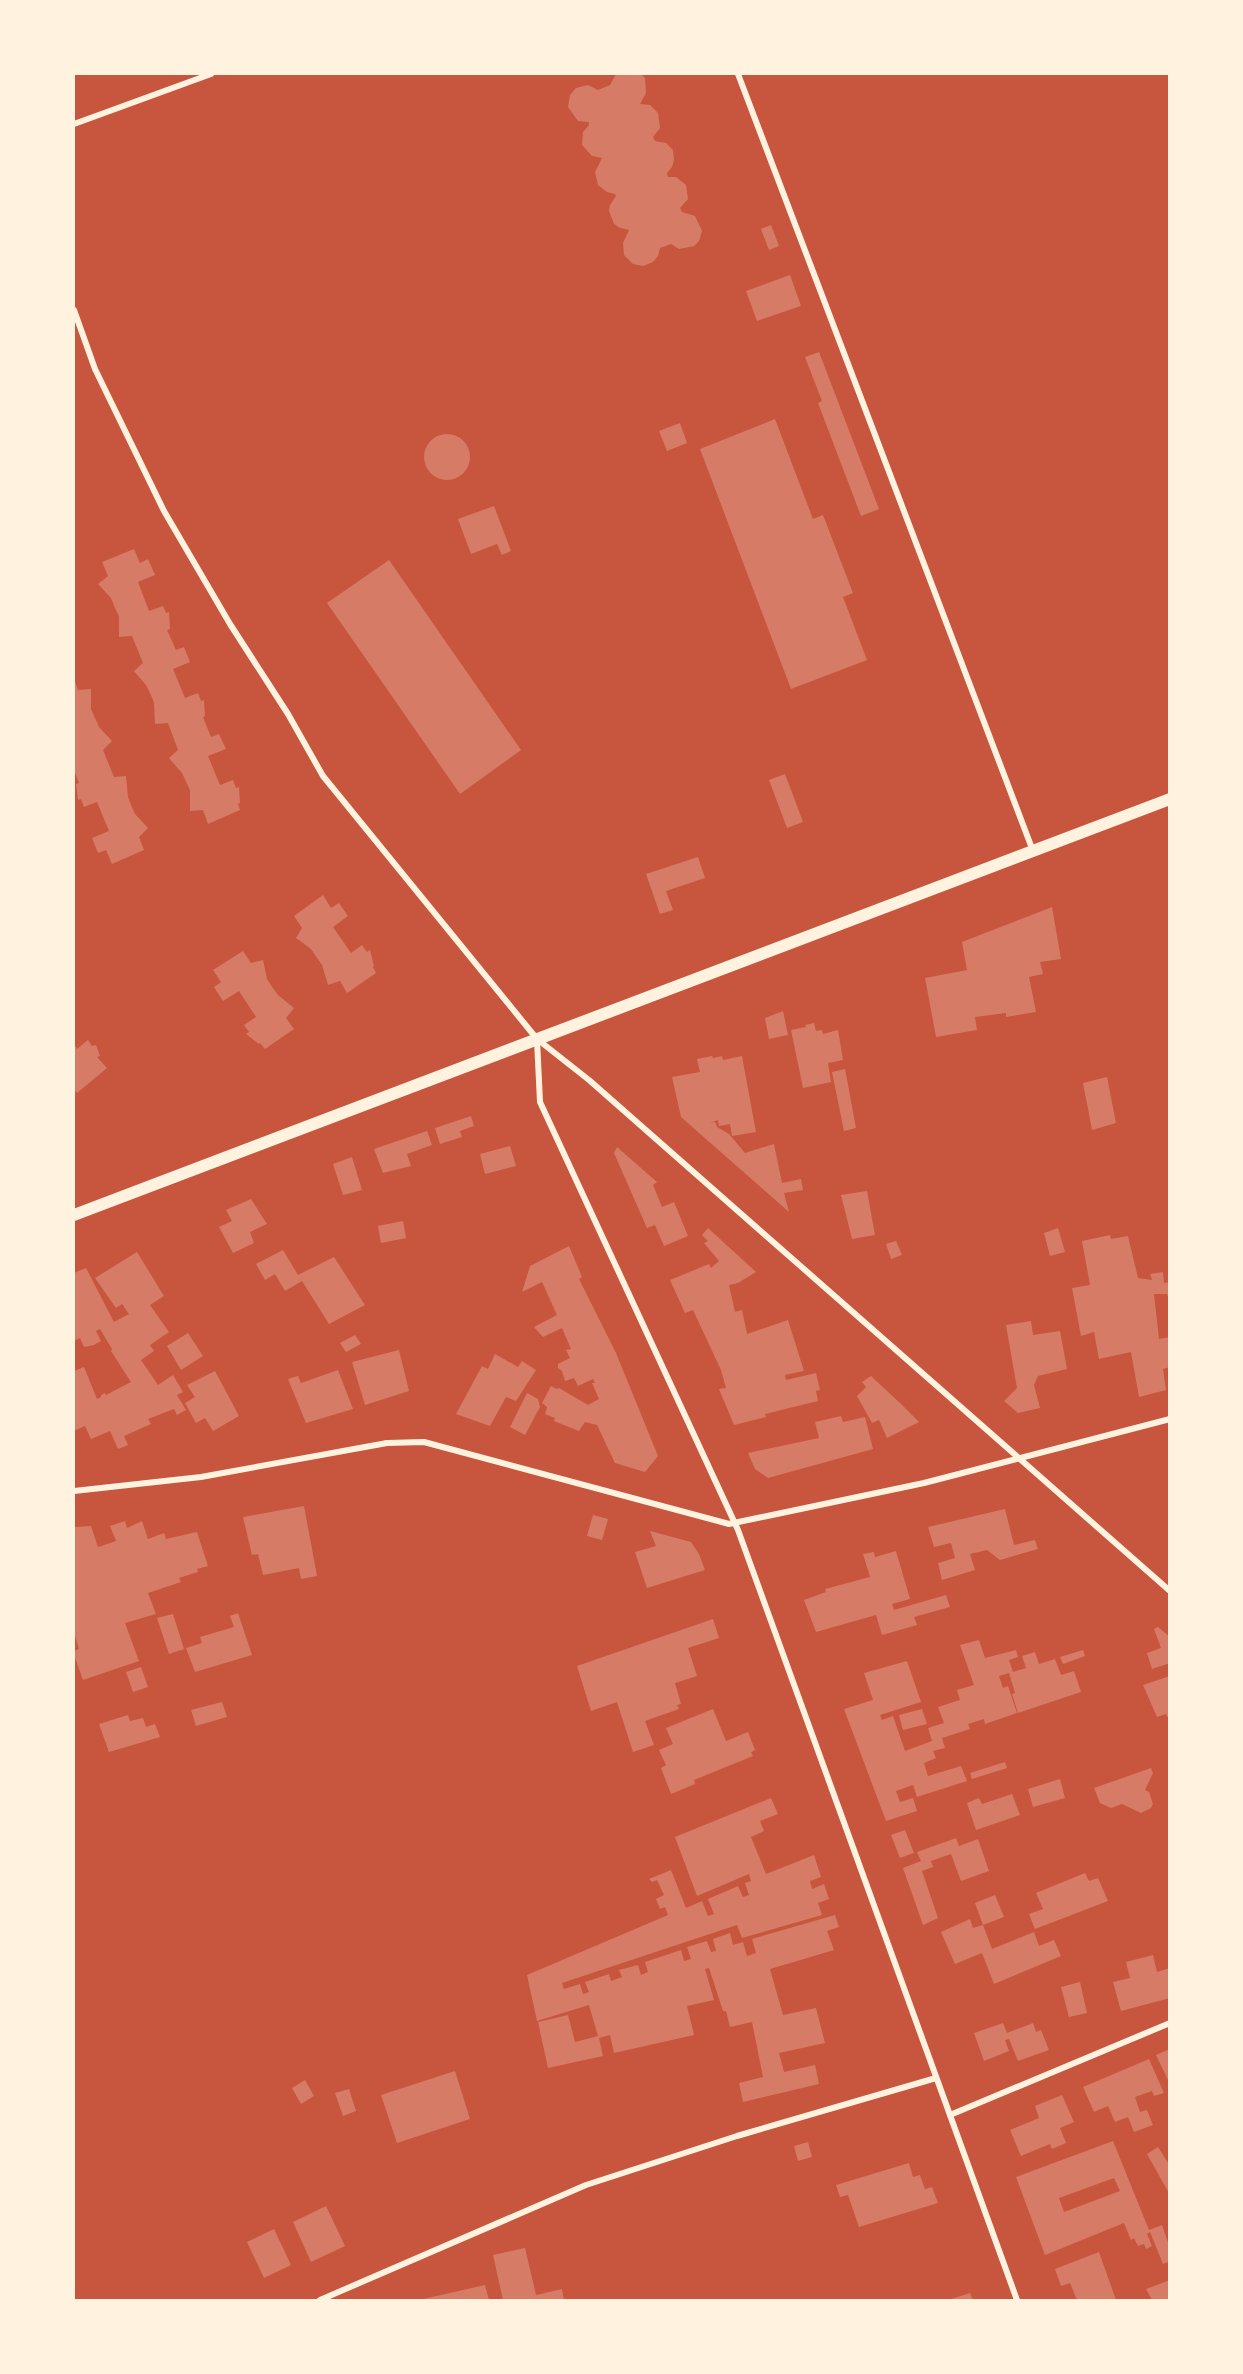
<svg xmlns="http://www.w3.org/2000/svg" width="1243" height="2374" font-family="'Source Sans 3',sans-serif">
<rect width="100%" height="100%" fill="#c8553d"/>
<g fill="#d67c66" fill-rule="evenodd">
<polygon points="616,74 641,74 645,78 646,93 640,104 650,105 658,113 660,128 653,137 655,141 666,143 673,150 674,160 672,167 667,173 668,177 676,177 686,185 688,199 680,208 682,212 695,216 702,231 699,241 694,246 679,249 671,244 660,248 658,256 653,262 643,266 633,264 624,255 623,243 629,230 620,228 614,224 609,211 610,205 616,196 615,194 607,192 598,185 595,172 602,158 592,156 582,145 583,132 589,125 589,122 578,121 568,107 570,95 576,88 588,85 598,90 610,85"/>
<polygon points="771,225 779,246 769,250 761,229"/>
<polygon points="790,275 801,306 757,321 746,291"/>
<polygon points="819,352 879,509 861,516 818,403 822,401 805,357"/>
<polygon points="775,419 813,519 823,515 853,593 843,597 867,660 791,689 700,449"/>
<polygon points="680,423 687,443 667,451 659,431"/>
<circle cx="447" cy="457" r="23"/>
<polygon points="494,506 511,551 502,555 497,544 471,554 458,519"/>
<polygon points="134,549 140,563 148,559 155,575 138,582 149,611 163,606 166,613 169,612 170,629 167,630 176,650 184,647 190,662 173,669 185,698 198,693 201,701 204,700 205,716 203,717 211,737 219,734 226,749 208,756 220,785 233,780 236,788 239,787 240,803 238,804 240,810 208,824 203,810 190,811 190,790 182,773 169,758 178,750 168,723 155,724 154,703 151,695 146,685 134,671 143,663 132,636 119,637 119,616 115,608 111,598 98,584 108,576 102,562"/>
<polygon points="389,560 521,750 460,794 327,603"/>
<polygon points="74,679 78,690 91,689 91,709 99,727 112,741 103,750 114,777 126,776 128,797 131,805 135,814 148,828 139,837 144,850 112,864 106,850 98,853 92,838 109,831 97,802 84,807 81,799 78,800 76,784 79,783 74,770"/>
<polygon points="785,774 803,822 787,828 769,780"/>
<polygon points="698,857 705,878 666,891 673,910 660,914 646,874"/>
<polygon points="323,895 331,908 339,903 348,916 333,927 351,953 362,945 367,952 370,950 374,966 373,967 376,973 347,993 340,981 328,985 322,965 311,949 296,938 302,928 294,916"/>
<polygon points="1052,907 1061,959 1040,962 1043,974 1029,977 1036,1012 1006,1017 1006,1013 975,1017 977,1030 936,1037 925,978 967,970 962,942"/>
<polygon points="243,951 251,963 263,960 267,979 272,987 278,995 294,1008 286,1018 294,1029 265,1049 260,1043 259,1044 246,1034 249,1032 244,1025 256,1017 239,991 223,1001 214,987 221,982 213,970"/>
<polygon points="783,1011 788,1035 769,1039 765,1018"/>
<polygon points="814,1023 816,1031 822,1030 823,1034 838,1030 843,1060 828,1063 831,1082 803,1088 791,1030 806,1027 805,1025"/>
<polygon points="88,1040 92,1046 96,1045 100,1056 97,1057 107,1068 77,1093 74,1089 74,1044 77,1049"/>
<polygon points="712,1056 713,1058 722,1056 723,1060 742,1056 756,1132 732,1136 730,1124 719,1126 718,1120 710,1123 715,1122 717,1127 729,1134 745,1153 774,1144 782,1183 801,1179 803,1190 784,1193 789,1212 681,1117 672,1077 700,1072 697,1059"/>
<polygon points="845,1069 856,1128 844,1131 832,1072"/>
<polygon points="1107,1077 1116,1123 1092,1130 1083,1083"/>
<polygon points="471,1116 474,1126 460,1131 462,1137 440,1144 435,1128"/>
<polygon points="427,1131 432,1145 407,1154 411,1166 383,1173 374,1149"/>
<polygon points="510,1146 516,1166 485,1174 480,1154"/>
<polygon points="617,1147 657,1182 653,1185 662,1207 674,1202 688,1236 664,1246 655,1225 647,1228 614,1153"/>
<polygon points="352,1157 362,1190 343,1195 333,1164"/>
<polygon points="867,1191 875,1235 852,1239 841,1195"/>
<polygon points="251,1199 267,1224 250,1232 254,1243 233,1253 219,1227 232,1221 226,1210"/>
<polygon points="403,1221 406,1238 381,1243 378,1226"/>
<polygon points="708,1228 756,1272 738,1283 729,1285 735,1312 742,1310 747,1334 788,1320 804,1371 785,1375 786,1380 816,1373 820,1390 816,1391 818,1401 765,1414 766,1417 734,1425 719,1389 726,1388 721,1370 693,1310 685,1313 670,1280 709,1264 711,1268 719,1261 704,1243 708,1241 702,1235"/>
<polygon points="1058,1228 1065,1252 1050,1256 1044,1233"/>
<polygon points="1110,1235 1111,1239 1128,1236 1138,1278 1152,1280 1150,1274 1163,1272 1164,1283 1170,1282 1170,1302 1167,1294 1154,1294 1159,1339 1170,1337 1170,1367 1163,1369 1166,1390 1139,1397 1131,1352 1099,1359 1094,1332 1081,1336 1072,1288 1090,1285 1082,1241"/>
<polygon points="896,1241 902,1255 891,1259 886,1244"/>
<polygon points="569,1246 582,1277 579,1279 616,1353 658,1456 645,1472 615,1463 597,1425 585,1422 579,1431 554,1421 555,1418 545,1414 547,1407 542,1403 551,1386 557,1389 559,1388 588,1405 599,1399 592,1383 595,1383 593,1379 578,1386 574,1378 565,1381 562,1371 558,1368 558,1364 570,1358 566,1350 571,1349 562,1328 543,1337 534,1327 557,1315 542,1282 522,1292 530,1266"/>
<polygon points="283,1250 298,1275 334,1257 365,1305 329,1324 302,1281 285,1291 275,1274 265,1280 256,1264"/>
<polygon points="137,1252 164,1296 150,1305 169,1332 150,1345 154,1351 141,1360 158,1385 173,1375 183,1392 177,1395 186,1410 177,1415 174,1409 148,1419 151,1424 124,1436 128,1445 118,1449 110,1431 91,1439 85,1426 74,1431 74,1371 84,1367 97,1399 101,1397 101,1395 105,1393 106,1395 131,1382 111,1351 112,1349 100,1329 96,1331 101,1341 94,1345 84,1347 80,1338 74,1341 74,1273 86,1268 114,1322 129,1314 122,1304 116,1308 95,1278"/>
<polygon points="1031,1321 1033,1335 1060,1331 1067,1369 1038,1376 1034,1385 1040,1408 1018,1413 1004,1401 1017,1388 1006,1325"/>
<polygon points="188,1333 203,1356 181,1370 167,1346"/>
<polygon points="355,1335 361,1344 346,1352 340,1343"/>
<polygon points="399,1350 409,1391 365,1405 352,1362"/>
<polygon points="495,1354 518,1367 522,1361 536,1370 516,1401 506,1397 490,1426 456,1414 482,1366 488,1369"/>
<polygon points="338,1370 353,1409 306,1423 288,1379 298,1376 301,1383"/>
<polygon points="215,1371 239,1416 213,1431 205,1418 196,1423 185,1403 195,1397 187,1385"/>
<polygon points="871,1376 900,1403 919,1422 887,1438 879,1420 872,1423 857,1396 866,1387 862,1382"/>
<polygon points="527,1393 538,1399 540,1407 525,1435 510,1427"/>
<polygon points="841,1416 843,1422 865,1417 873,1449 768,1478 755,1469 748,1453 819,1438 815,1422"/>
<polygon points="304,1506 317,1576 301,1579 299,1568 263,1575 258,1554 252,1555 243,1517"/>
<polygon points="1005,1509 1014,1545 1035,1540 1038,1549 1000,1560 987,1550 970,1554 975,1570 942,1580 938,1563 955,1558 951,1543 934,1547 928,1527"/>
<polygon points="593,1515 608,1519 602,1540 587,1536"/>
<polygon points="125,1521 127,1528 142,1521 148,1539 164,1533 166,1539 197,1532 208,1566 197,1569 198,1572 179,1578 181,1582 148,1593 156,1614 125,1623 139,1661 83,1680 74,1655 74,1651 79,1649 74,1632 74,1527 91,1526 98,1547 116,1541 110,1526"/>
<polygon points="650,1531 691,1542 699,1554 705,1570 647,1588 635,1552 656,1546"/>
<polygon points="896,1551 910,1599 892,1604 894,1610 946,1595 950,1607 914,1617 917,1625 882,1635 876,1615 816,1632 804,1600 826,1592 825,1589 870,1577 863,1554 874,1552 875,1557"/>
<polygon points="238,1613 252,1655 195,1672 186,1648 202,1643 200,1637 234,1627 230,1616"/>
<polygon points="173,1614 184,1649 169,1654 157,1618"/>
<polygon points="713,1619 719,1638 688,1648 697,1676 675,1683 681,1704 677,1705 679,1709 645,1721 654,1745 633,1752 617,1702 591,1711 577,1666"/>
<polygon points="1158,1627 1170,1637 1170,1663 1152,1669 1147,1653 1161,1648 1154,1629"/>
<polygon points="979,1640 985,1658 1016,1650 1018,1657 1009,1660 1013,1672 1026,1668 1022,1656 1035,1652 1039,1664 1055,1659 1061,1675 1074,1671 1081,1692 1018,1713 1012,1694 1015,1693 1009,1673 999,1676 1003,1688 1008,1686 1017,1713 985,1724 984,1719 968,1724 970,1729 942,1738 945,1748 933,1751 936,1758 924,1763 928,1776 961,1766 967,1781 917,1797 913,1785 896,1791 900,1802 913,1798 917,1811 886,1821 844,1709 873,1700 864,1673 907,1661 921,1702 880,1715 882,1720 893,1716 905,1751 932,1741 928,1728 944,1723 938,1707 960,1700 957,1690 974,1685 960,1645"/>
<polygon points="1083,1650 1085,1656 1063,1664 1060,1657"/>
<polygon points="141,1667 148,1687 133,1692 126,1672"/>
<polygon points="1170,1676 1170,1722 1166,1714 1157,1717 1143,1685"/>
<polygon points="222,1702 227,1717 196,1726 191,1710"/>
<polygon points="713,1709 726,1741 748,1732 755,1750 751,1752 753,1756 694,1780 695,1784 671,1794 661,1768 666,1765 659,1750 673,1744 666,1728"/>
<polygon points="922,1709 927,1724 903,1730 899,1715"/>
<polygon points="128,1715 130,1721 143,1718 146,1727 155,1724 160,1737 109,1752 99,1724"/>
<polygon points="1005,1762 1007,1768 972,1779 970,1773"/>
<polygon points="1151,1768 1153,1773 1145,1790 1149,1792 1153,1804 1151,1808 1141,1813 1122,1804 1111,1808 1100,1803 1094,1788"/>
<polygon points="1060,1779 1065,1798 1033,1807 1028,1789"/>
<polygon points="1012,1794 1020,1815 976,1830 967,1803 979,1798 982,1804"/>
<polygon points="771,1798 778,1814 760,1821 764,1831 751,1837 766,1874 814,1855 821,1877 810,1881 812,1889 824,1884 829,1899 818,1903 822,1915 742,1938 737,1925 562,1983 564,1989 580,1984 583,1994 589,1992 585,1982 609,1974 611,1981 622,1977 619,1970 638,1965 641,1975 648,1972 645,1962 681,1950 684,1961 691,1959 687,1947 707,1941 711,1952 716,1951 713,1939 730,1933 733,1945 743,1942 747,1956 756,1953 752,1939 835,1915 839,1927 827,1931 834,1950 770,1969 783,2015 816,2008 825,2043 779,2053 784,2072 815,2065 819,2084 743,2102 739,2083 763,2077 752,2022 730,2027 726,2011 723,2011 709,1968 705,1969 714,2000 687,2006 694,2035 614,2053 610,2035 599,2038 603,2056 548,2068 538,2022 568,2015 575,2042 598,2036 589,2005 537,2021 527,1975 668,1915 665,1907 660,1909 656,1899 664,1895 657,1880 652,1882 649,1879 671,1870 686,1908 702,1901 708,1916 714,1914 708,1899 738,1886 743,1897 749,1895 745,1883 751,1881 749,1874 697,1896 675,1837"/>
<polygon points="905,1830 914,1853 900,1858 891,1835"/>
<polygon points="956,1838 959,1846 978,1839 989,1871 961,1881 951,1854 931,1861 933,1867 922,1871 938,1918 923,1925 903,1868 921,1861 917,1852"/>
<polygon points="1085,1873 1089,1881 1098,1878 1108,1901 1035,1929 1029,1914 1043,1909 1036,1893"/>
<polygon points="995,1895 1004,1917 983,1925 975,1903"/>
<polygon points="970,1919 973,1928 983,1925 992,1949 1034,1932 1039,1946 1054,1940 1061,1956 994,1984 982,1953 955,1964 941,1932"/>
<polygon points="1153,1955 1157,1972 1170,1968 1170,1998 1121,2011 1113,1982 1130,1978 1126,1962"/>
<polygon points="1080,1982 1087,2013 1069,2017 1061,1987"/>
<polygon points="1003,2023 1007,2033 1033,2023 1036,2032 1041,2030 1049,2050 1018,2061 1009,2039 1005,2040 1009,2051 984,2061 974,2033"/>
<polygon points="1170,2049 1170,2079 1168,2080 1156,2055"/>
<polygon points="1149,2059 1164,2093 1154,2096 1152,2091 1135,2097 1140,2112 1147,2110 1153,2125 1134,2132 1128,2117 1115,2122 1108,2106 1094,2112 1083,2087"/>
<polygon points="455,2071 470,2119 397,2143 381,2095"/>
<polygon points="305,2080 314,2096 301,2104 292,2088"/>
<polygon points="349,2089 356,2111 343,2116 335,2093"/>
<polygon points="1062,2095 1074,2122 1060,2128 1066,2143 1052,2149 1050,2144 1021,2156 1010,2130 1039,2118 1035,2106"/>
<path d="M1113,2141L1149,2230L1162,2225L1170,2248V2261L1163,2264L1150,2232L1147,2234L1152,2246L1146,2249L1144,2244L1138,2246L1134,2238L1131,2240L1124,2223L1045,2255L1016,2177ZM1114,2178L1120,2191L1064,2212L1059,2198Z"/>
<polygon points="808,2142 812,2157 798,2161 794,2146"/>
<polygon points="1158,2147 1170,2166 1170,2195 1147,2154"/>
<polygon points="909,2163 913,2177 920,2175 925,2189 932,2187 938,2203 859,2227 848,2195 840,2197 836,2185"/>
<polygon points="326,2206 345,2246 311,2262 293,2222"/>
<polygon points="274,2229 291,2265 264,2278 247,2242"/>
<polygon points="525,2248 536,2295 562,2289 564,2300 503,2300 493,2255"/>
<polygon points="1099,2252 1116,2300 1077,2300 1070,2283 1061,2286 1055,2269"/>
<polygon points="1170,2280 1170,2300 1152,2300 1146,2289"/>
<polygon points="485,2285 489,2300 419,2300"/>
<polygon points="970,2293 973,2300 948,2300"/>
</g>
<g fill="none" stroke-linecap="round" stroke-linejoin="round">
<g stroke="#fff3e0" stroke-width="6">
<polyline points="738,74 1033,851"/>
<polyline points="74,124 211,74"/>
<polyline points="74,310 95,369 164,511 230,624 288,714 323,776 537,1039 589,1080 1170,1591"/>
<polyline points="537,1040 540,1102 738,1530 1017,2300"/>
<polyline points="74,1491 201,1477 387,1443 424,1442 729,1524 924,1483 1170,1419"/>
<polyline points="950,2115 1170,2023"/>
<polyline points="320,2300 586,2185 737,2136 936,2078"/>
</g>
<polyline stroke="#fff3e0" stroke-width="12" points="74,1215 1170,799"/>
</g>
<rect width="1243" height="2374" fill="none" stroke="#fff3e0" stroke-width="150"/>
</svg>
